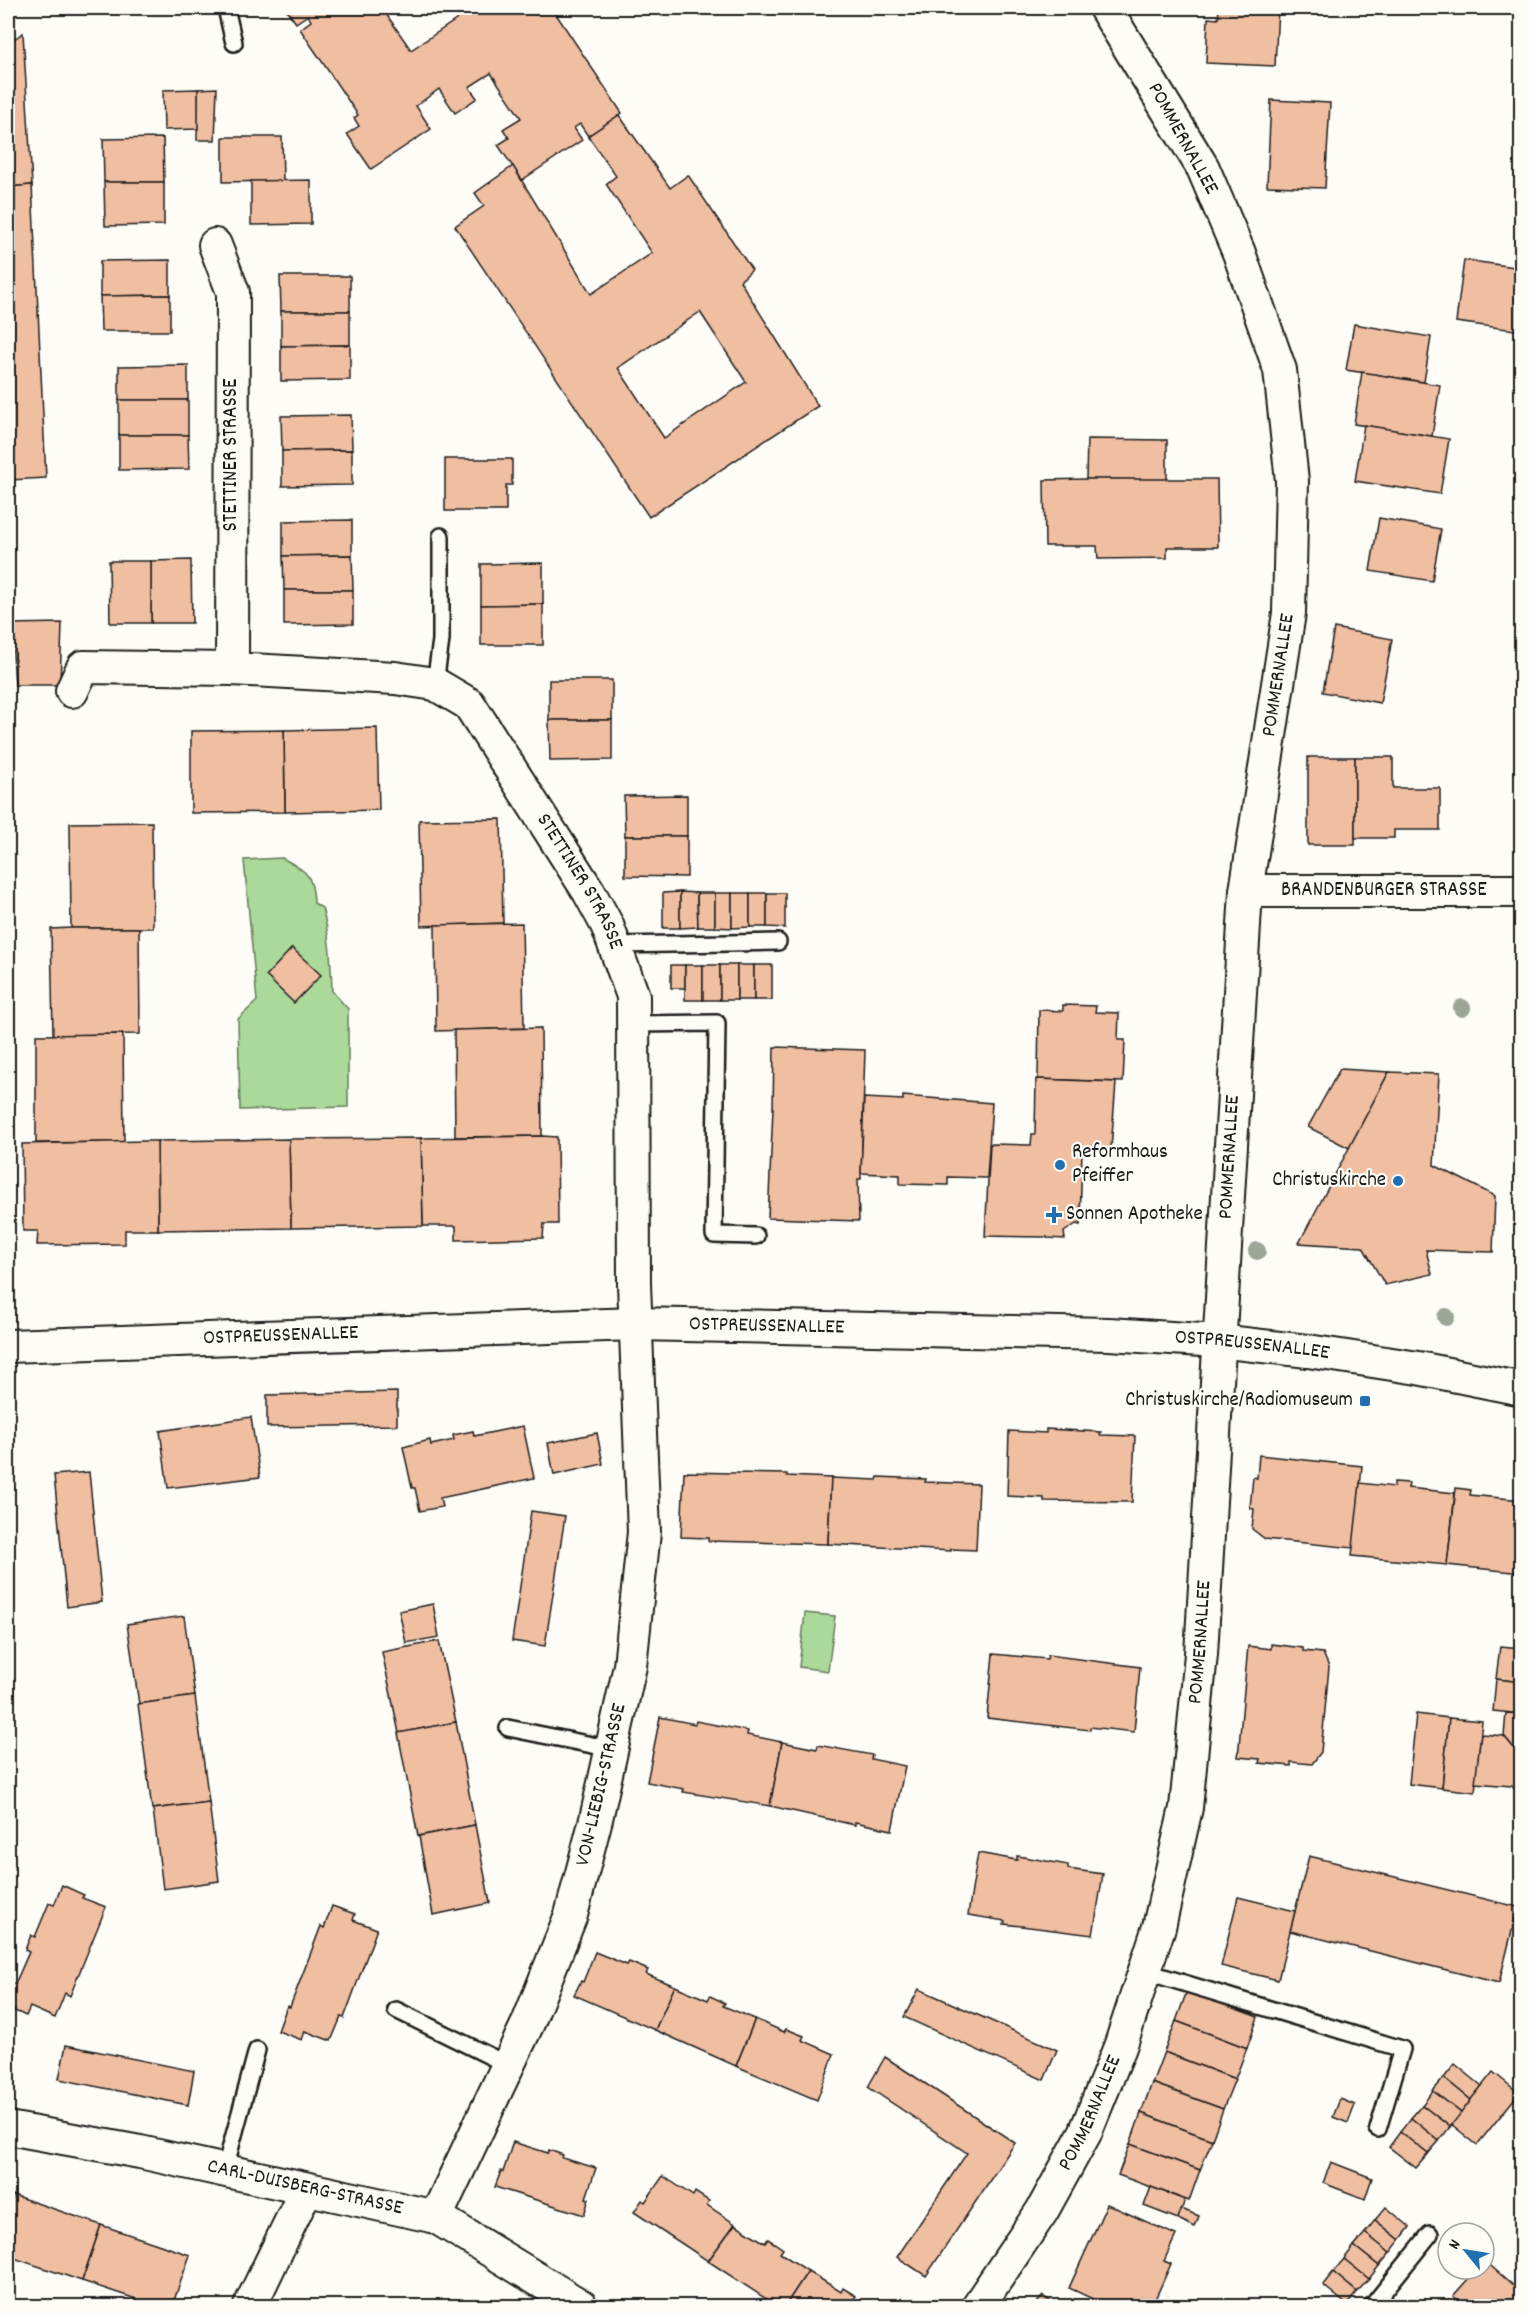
<svg xmlns="http://www.w3.org/2000/svg" width="1529" height="2314" font-family="Dekko,sans-serif">
<rect width="100%" height="100%" fill="#fdfcf7"/>
<filter id="ink" filterUnits="userSpaceOnUse"><feTurbulence type="fractalNoise" baseFrequency=".0167" numOctaves="2"/><feDisplacementMap in="SourceGraphic" scale="12" xChannelSelector="R" yChannelSelector="G"/><feConvolveMatrix kernelMatrix="1 2 1 2 8 2 1 2 1" color-interpolation-filters="sRGB"/></filter>
<g filter="url(#ink)">
<g fill="#abd999" stroke="#647a5a" stroke-width="1.5">
<path d="M282,858C306,871 313,874 314,903L322,908C330,935 331,963 332,991L348,1009V1107L240,1110L238,1019L257,1001L244,860Z"/>
<polygon points="805,1613 835,1616 828,1671 799,1667"/>
</g>
<g fill="#f0bea1" stroke="#1c1c1c" stroke-width="1.5" fill-rule="evenodd">
<polygon points="285,8 382,8 411,50 474,8 552,8 622,113 588,136 580,124 574,128 582,140 522,180 498,145 509,138 503,129 521,118 491,73 469,87 477,98 455,113 439,89 416,106 431,129 371,169 347,134 359,126 354,118 358,115 300,29 311,21 308,15 296,23"/>
<polygon points="1219,8 1278,8 1275,66 1206,63 1208,18 1218,19"/>
<polygon points="23,33 32,185 8,187 8,43"/>
<polygon points="217,88 215,140 197,140 198,89"/>
<polygon points="198,89 198,129 164,130 163,90"/>
<polygon points="1271,100 1330,103 1325,188 1267,186"/>
<path d="M619,115L670,188L688,175L752,270L740,281L818,406L649,517L455,226L484,206L475,193L513,166L591,294L652,253L606,184L616,176L588,136ZM700,312L746,382L664,438L618,368Z"/>
<polygon points="223,137 282,137 283,181 223,182"/>
<polygon points="163,138 164,182 104,182 103,139"/>
<polygon points="311,180 311,224 251,225 251,181"/>
<polygon points="104,182 164,182 164,225 105,226"/>
<polygon points="32,185 46,478 10,480 8,424 8,187"/>
<polygon points="170,260 170,295 100,296 100,261"/>
<polygon points="1464,260 1522,268 1522,331 1456,322"/>
<polygon points="280,276 350,276 350,311 281,311"/>
<polygon points="170,295 170,331 101,331 100,296"/>
<polygon points="281,311 350,311 350,345 281,346"/>
<polygon points="1354,324 1431,337 1424,382 1346,370"/>
<polygon points="350,345 350,380 281,381 281,346"/>
<polygon points="188,365 188,400 119,400 119,366"/>
<polygon points="1362,372 1440,385 1432,436 1354,424"/>
<rect x="119" y="400" width="69" height="35"/>
<polygon points="351,415 352,450 282,451 281,416"/>
<polygon points="1364,425 1449,439 1440,494 1355,481"/>
<polygon points="119,435 188,435 189,469 119,470"/>
<polygon points="1087,439 1167,440 1167,480 1086,479"/>
<polygon points="352,450 352,485 282,486 282,451"/>
<polygon points="445,459 512,459 512,485 506,485 506,511 445,511"/>
<polygon points="1086,479 1217,479 1218,547 1167,547 1167,558 1098,559 1097,546 1045,546 1044,480"/>
<polygon points="1379,518 1441,529 1432,581 1370,571"/>
<polygon points="352,520 352,555 283,556 283,521"/>
<polygon points="352,555 353,590 284,590 283,556"/>
<polygon points="191,560 192,623 151,623 151,561"/>
<polygon points="109,561 151,561 151,623 110,623"/>
<polygon points="543,563 543,604 481,605 481,564"/>
<polygon points="284,590 353,590 353,624 284,625"/>
<polygon points="543,604 543,645 481,645 481,605"/>
<polygon points="62,623 60,685 15,685 11,624"/>
<polygon points="1334,628 1392,639 1380,703 1323,692"/>
<rect x="549" y="680" width="63" height="40"/>
<polygon points="549,720 612,720 612,760 550,761"/>
<polygon points="377,728 379,810 285,812 284,730"/>
<polygon points="284,730 285,812 191,813 191,731"/>
<rect x="1308" y="757" width="47" height="88"/>
<polygon points="1355,757 1393,757 1393,788 1440,788 1440,830 1394,830 1394,838 1355,838"/>
<polygon points="687,795 687,836 625,836 624,796"/>
<polygon points="501,819 503,923 421,926 419,820"/>
<polygon points="152,822 153,928 71,928 70,823"/>
<polygon points="625,836 687,836 687,877 625,876"/>
<polygon points="680,892 680,928 663,928 663,893"/>
<polygon points="680,892 697,893 698,927 680,928"/>
<polygon points="697,893 715,893 715,927 698,927"/>
<polygon points="715,893 732,893 732,928 715,927"/>
<polygon points="732,893 750,893 750,927 732,928"/>
<rect x="750" y="893" width="17" height="34"/>
<polygon points="767,893 785,893 785,928 767,927"/>
<polygon points="522,923 524,1028 436,1031 435,925"/>
<polygon points="71,928 139,928 140,1034 53,1035 51,929"/>
<polygon points="292,948 321,975 294,1003 266,976"/>
<rect x="671" y="965" width="14" height="23"/>
<rect x="685" y="965" width="18" height="35"/>
<rect x="703" y="965" width="17" height="35"/>
<rect x="720" y="965" width="17" height="35"/>
<rect x="737" y="965" width="17" height="35"/>
<rect x="754" y="965" width="18" height="35"/>
<polygon points="1063,1005 1096,1006 1095,1012 1119,1013 1118,1040 1125,1040 1123,1082 1038,1079 1039,1010 1063,1011"/>
<polygon points="541,1028 542,1136 455,1137 454,1030"/>
<polygon points="123,1034 124,1142 36,1143 36,1035"/>
<polygon points="774,1047 865,1050 861,1179 858,1179 859,1221 768,1218 773,1109"/>
<polygon points="1340,1069 1389,1072 1349,1148 1308,1127"/>
<polygon points="1389,1072 1439,1074 1434,1165 1495,1196 1493,1252 1426,1250 1432,1274 1385,1285 1363,1247 1299,1243"/>
<polygon points="1036,1079 1116,1082 1111,1149 1082,1148 1080,1225 1076,1224 1064,1232 1065,1239 1047,1238 1047,1237 985,1236 990,1144 1031,1145 1032,1134 1035,1134"/>
<polygon points="903,1096 992,1103 987,1178 948,1177 948,1185 900,1184 900,1175 861,1173 864,1098 903,1100"/>
<polygon points="542,1136 557,1137 558,1224 544,1224 543,1238 456,1240 456,1226 423,1226 421,1138"/>
<polygon points="421,1138 423,1226 291,1228 289,1139"/>
<polygon points="289,1139 291,1228 158,1230 157,1141"/>
<polygon points="144,1141 157,1141 158,1230 125,1230 125,1244 37,1245 38,1231 23,1231 22,1144"/>
<polygon points="397,1392 397,1425 267,1427 267,1395"/>
<polygon points="251,1417 260,1477 168,1488 160,1431"/>
<polygon points="523,1426 534,1478 440,1498 442,1507 420,1511 415,1488 412,1488 403,1447 430,1440 431,1445 454,1440 453,1435 473,1431 474,1436"/>
<polygon points="1046,1429 1101,1432 1100,1435 1135,1436 1132,1502 1044,1501 1044,1498 1007,1496 1009,1431 1046,1433"/>
<polygon points="597,1433 603,1464 554,1475 548,1443"/>
<polygon points="1259,1455 1362,1466 1354,1548 1265,1539 1252,1529 1254,1509 1250,1508 1253,1477 1257,1478"/>
<polygon points="89,1472 102,1602 67,1607 54,1475"/>
<polygon points="684,1472 787,1474 787,1476 831,1478 828,1544 708,1541 708,1538 681,1537"/>
<polygon points="878,1477 926,1479 925,1482 979,1484 976,1550 951,1549 951,1551 828,1544 831,1478 877,1480"/>
<polygon points="1394,1482 1409,1483 1408,1488 1455,1493 1447,1565 1352,1556 1360,1483 1394,1487"/>
<polygon points="1456,1488 1471,1490 1470,1495 1522,1500 1522,1573 1447,1565"/>
<polygon points="531,1511 565,1516 545,1646 512,1641"/>
<polygon points="433,1604 439,1637 406,1643 399,1611"/>
<polygon points="184,1616 195,1696 139,1704 127,1624"/>
<polygon points="439,1641 456,1722 399,1733 382,1652"/>
<polygon points="1271,1644 1303,1648 1303,1651 1323,1653 1329,1667 1321,1752 1312,1764 1291,1762 1291,1766 1259,1763 1260,1759 1238,1757 1248,1646 1271,1649"/>
<polygon points="1500,1646 1522,1648 1522,1682 1496,1679"/>
<polygon points="993,1654 1047,1659 1048,1655 1140,1667 1134,1732 1090,1727 1090,1730 987,1718"/>
<polygon points="1496,1679 1522,1682 1522,1714 1493,1711"/>
<polygon points="195,1696 209,1802 152,1809 138,1704"/>
<polygon points="1506,1713 1522,1714 1522,1758 1504,1736"/>
<polygon points="1416,1714 1449,1718 1442,1788 1409,1784"/>
<polygon points="660,1717 695,1724 696,1721 748,1731 747,1735 782,1742 770,1806 683,1792 684,1789 647,1782"/>
<polygon points="1449,1718 1482,1721 1475,1792 1442,1788"/>
<polygon points="456,1722 475,1825 418,1836 398,1733"/>
<polygon points="1481,1734 1504,1736 1522,1758 1520,1796 1512,1786 1475,1783"/>
<polygon points="782,1742 817,1749 818,1745 872,1755 871,1759 905,1766 892,1830 855,1822 855,1825 770,1806"/>
<polygon points="209,1802 219,1881 163,1889 153,1809"/>
<polygon points="475,1825 490,1903 433,1915 419,1836"/>
<polygon points="978,1853 1017,1860 1017,1856 1041,1860 1068,1865 1068,1869 1103,1874 1093,1935 1004,1924 1005,1921 968,1915"/>
<polygon points="1309,1856 1518,1907 1499,1983 1290,1931"/>
<polygon points="62,1885 84,1895 82,1898 106,1907 70,1996 65,1993 55,2018 30,2007 26,2016 8,2008 8,1994 12,1983 15,1984 29,1952 25,1950 31,1935 35,1937 49,1903 54,1905"/>
<polygon points="1238,1897 1295,1911 1278,1980 1221,1966"/>
<polygon points="332,1906 355,1914 353,1920 377,1929 344,2018 341,2017 331,2041 305,2031 302,2040 278,2031 287,2006 290,2007 321,1926 324,1928"/>
<polygon points="595,1952 627,1965 629,1962 648,1970 646,1974 675,1986 655,2030 574,1995 581,1981 583,1982"/>
<polygon points="675,1986 708,2000 710,1996 725,2003 723,2006 755,2019 736,2066 655,2030"/>
<polygon points="919,1989 1057,2050 1044,2080 904,2017"/>
<polygon points="1187,1991 1258,2017 1247,2048 1176,2021"/>
<polygon points="755,2019 784,2032 786,2029 804,2036 802,2040 834,2054 817,2100 736,2066"/>
<polygon points="1176,2021 1247,2048 1235,2079 1164,2052"/>
<polygon points="66,2045 194,2071 188,2105 59,2079"/>
<polygon points="1164,2052 1235,2079 1223,2109 1152,2083"/>
<polygon points="885,2057 1015,2143 926,2276 897,2257 967,2153 868,2087"/>
<polygon points="1455,2064 1482,2086 1471,2100 1444,2078"/>
<polygon points="1493,2072 1519,2093 1477,2145 1451,2124"/>
<polygon points="1444,2078 1471,2100 1461,2113 1433,2091"/>
<polygon points="1152,2083 1223,2109 1212,2140 1141,2113"/>
<polygon points="1433,2091 1461,2113 1450,2127 1422,2105"/>
<polygon points="1340,2099 1355,2105 1348,2123 1333,2117"/>
<polygon points="1422,2105 1450,2127 1439,2141 1411,2118"/>
<polygon points="1141,2113 1212,2140 1200,2170 1130,2144"/>
<polygon points="1411,2118 1439,2141 1428,2154 1400,2132"/>
<polygon points="1400,2132 1428,2154 1416,2168 1389,2147"/>
<polygon points="513,2142 548,2153 549,2150 563,2155 562,2158 596,2168 586,2198 589,2199 584,2215 495,2187 501,2171 503,2172"/>
<polygon points="1130,2144 1200,2170 1189,2201 1118,2175"/>
<polygon points="1331,2162 1372,2178 1365,2199 1323,2183"/>
<polygon points="663,2176 693,2196 695,2192 709,2201 707,2205 735,2224 708,2261 634,2212 642,2200 645,2202"/>
<polygon points="1151,2187 1185,2200 1178,2219 1144,2206"/>
<polygon points="13,2195 101,2225 82,2281 8,2256 8,2212"/>
<polygon points="1107,2204 1176,2235 1164,2261 1171,2264 1152,2306 1108,2306 1069,2288"/>
<polygon points="1386,2207 1410,2227 1400,2240 1375,2220"/>
<polygon points="1181,2209 1199,2216 1195,2227 1178,2219"/>
<polygon points="1375,2220 1400,2240 1390,2253 1365,2233"/>
<polygon points="735,2224 765,2243 768,2239 776,2244 783,2249 780,2253 808,2271 785,2306 777,2306 708,2261"/>
<polygon points="101,2225 190,2255 172,2306 157,2306 82,2281"/>
<polygon points="1365,2233 1390,2253 1379,2266 1354,2246"/>
<polygon points="1354,2246 1379,2266 1369,2279 1344,2259"/>
<polygon points="1344,2259 1369,2279 1357,2292 1333,2272"/>
<polygon points="1484,2260 1522,2293 1522,2306 1456,2306 1460,2302 1453,2296 1477,2269 1484,2269"/>
<polygon points="808,2271 841,2292 843,2288 856,2296 853,2300 863,2306 785,2306"/>
<polygon points="1333,2272 1357,2292 1347,2305 1323,2285"/>
<polygon points="1043,2296 1057,2306 1034,2306"/>
</g>
<g fill="none" stroke-linecap="round" stroke-linejoin="round">
<g stroke="#1c1c1c" stroke-width="20">
<g id="service">
<polyline points="226,8 234,43"/>
<polyline points="435,684 441,640 441,536"/>
<polyline points="616,945 778,942"/>
<polyline points="634,1024 717,1023 714,1235 756,1236"/>
<polyline points="508,1728 612,1749"/>
<polyline points="1144,1971 1402,2049 1378,2129"/>
<polyline points="396,2010 508,2065"/>
<polyline points="224,2172 257,2050"/>
<polyline points="1372,2306 1430,2234"/>
</g>
</g>
<g stroke="#1c1c1c" stroke-width="36">
<g id="minor">
<polyline points="215,245 233,292 232,669"/>
<path id="s1" d="M72,691L83,667L232,669L395,678L435,684L469,704L589,892L607,925L633,996L634,1284L644,1532L630,1666L596,1819L571,1915L528,2023L436,2217"/>
<path id="s2" d="M1246,891H1522"/>
<path id="s3" d="M8,1346L635,1324L1109,1334L1218,1341L1308,1351L1418,1368L1522,1389"/>
<path id="s4" d="M8,2128L140,2152L436,2217L581,2306"/>
<polyline points="250,2306 306,2190"/>
<path id="s5" d="M978,2306L1042,2211L1085,2133L1120,2047L1159,1927L1186,1808L1201,1654L1246,891L1289,613L1292,481L1280,370L1239,253L1203,168L1105,8"/>
</g>
</g>
<use href="#service" stroke="#fdfcf7" stroke-width="15"/>
<use href="#minor" stroke="#fdfcf7" stroke-width="32"/>
</g>
<g fill="#9da597">
<circle cx="1462" cy="1008" r="9"/>
<circle cx="1257" cy="1251" r="9"/>
<circle cx="1446" cy="1317" r="9"/>
</g>
</g>
<g fill="#1f6fb2" stroke="#fdfcf7" stroke-width="2">
<circle cx="1060" cy="1165" r="6"/>
<circle cx="1398" cy="1181" r="6"/>
<path d="M1051 1206h6v6h6v6h-6v6h-6v-6h-6v-6h6z"/>
<rect x="1359" y="1395" width="12" height="12" rx="3"/>
</g>
<g text-anchor="middle" dominant-baseline="central" stroke-width="4.5" stroke-linejoin="round" paint-order="stroke">
<g font-size="21" fill="#1c1c1c" stroke="#fdfcf7">
<text transform="translate(1182 139) rotate(61)">POMMERNALLEE</text>
<text transform="translate(232 455) rotate(-90)">STETTINER STRASSE</text>
<text stroke="none"><textPath href="#s5" startOffset="1682">POMMERNALLEE</textPath></text>
<text stroke="none"><textPath href="#s1" startOffset="628">STETTINER STRASSE</textPath></text>
<text stroke="none"><textPath href="#s2" startOffset="138">BRANDENBURGER STRASSE</textPath></text>
<text stroke="none"><textPath href="#s5" startOffset="1197">POMMERNALLEE</textPath></text>
<text stroke="none"><textPath href="#s3" startOffset="759">OSTPREUSSENALLEE</textPath></text>
<text stroke="none"><textPath href="#s3" startOffset="273">OSTPREUSSENALLEE</textPath></text>
<text stroke="none"><textPath href="#s3" startOffset="1245">OSTPREUSSENALLEE</textPath></text>
<text stroke="none"><textPath href="#s5" startOffset="711">POMMERNALLEE</textPath></text>
<text transform="translate(602 1785) rotate(-77)">VON-LIEBIG-STRASSE</text>
<text stroke="none"><textPath href="#s5" startOffset="224">POMMERNALLEE</textPath></text>
<text stroke="none"><textPath href="#s4" startOffset="303">CARL-DUISBERG-STRASSE</textPath></text>
</g>
<g font-size="21" fill="#1c1c1c" stroke="#fdfcf7" text-anchor="start">
<text x="1072" y="1153">Reformhaus<tspan x="1072" dy="24">Pfeiffer</tspan></text>
<text x="1386" y="1181" text-anchor="end">Christuskirche</text>
<text x="1066" y="1215">Sonnen Apotheke</text>
<text x="1353" y="1401" text-anchor="end">Christuskirche/Radiomuseum</text>
</g>
</g>
<rect width="1529" height="2314" fill="none" stroke="#fdfcf7" stroke-width="30"/>
<rect x="15" y="15" width="1499" height="2284" fill="none" stroke="#1c1c1c" stroke-width="2" filter="url(#ink)"/>
<g transform="translate(1466 2251) rotate(300)"><circle r="28" fill="#fdfcf7" stroke="#a3a29f" stroke-width="1.5"/>
<path d="M0-4.5L10 22L0 15L-10 22Z" fill="#1f6fb2"/>
<text y="-9" font-size="16" font-weight="bold" text-anchor="middle" fill="#1c1c1c">N</text>
</g>
</svg>
